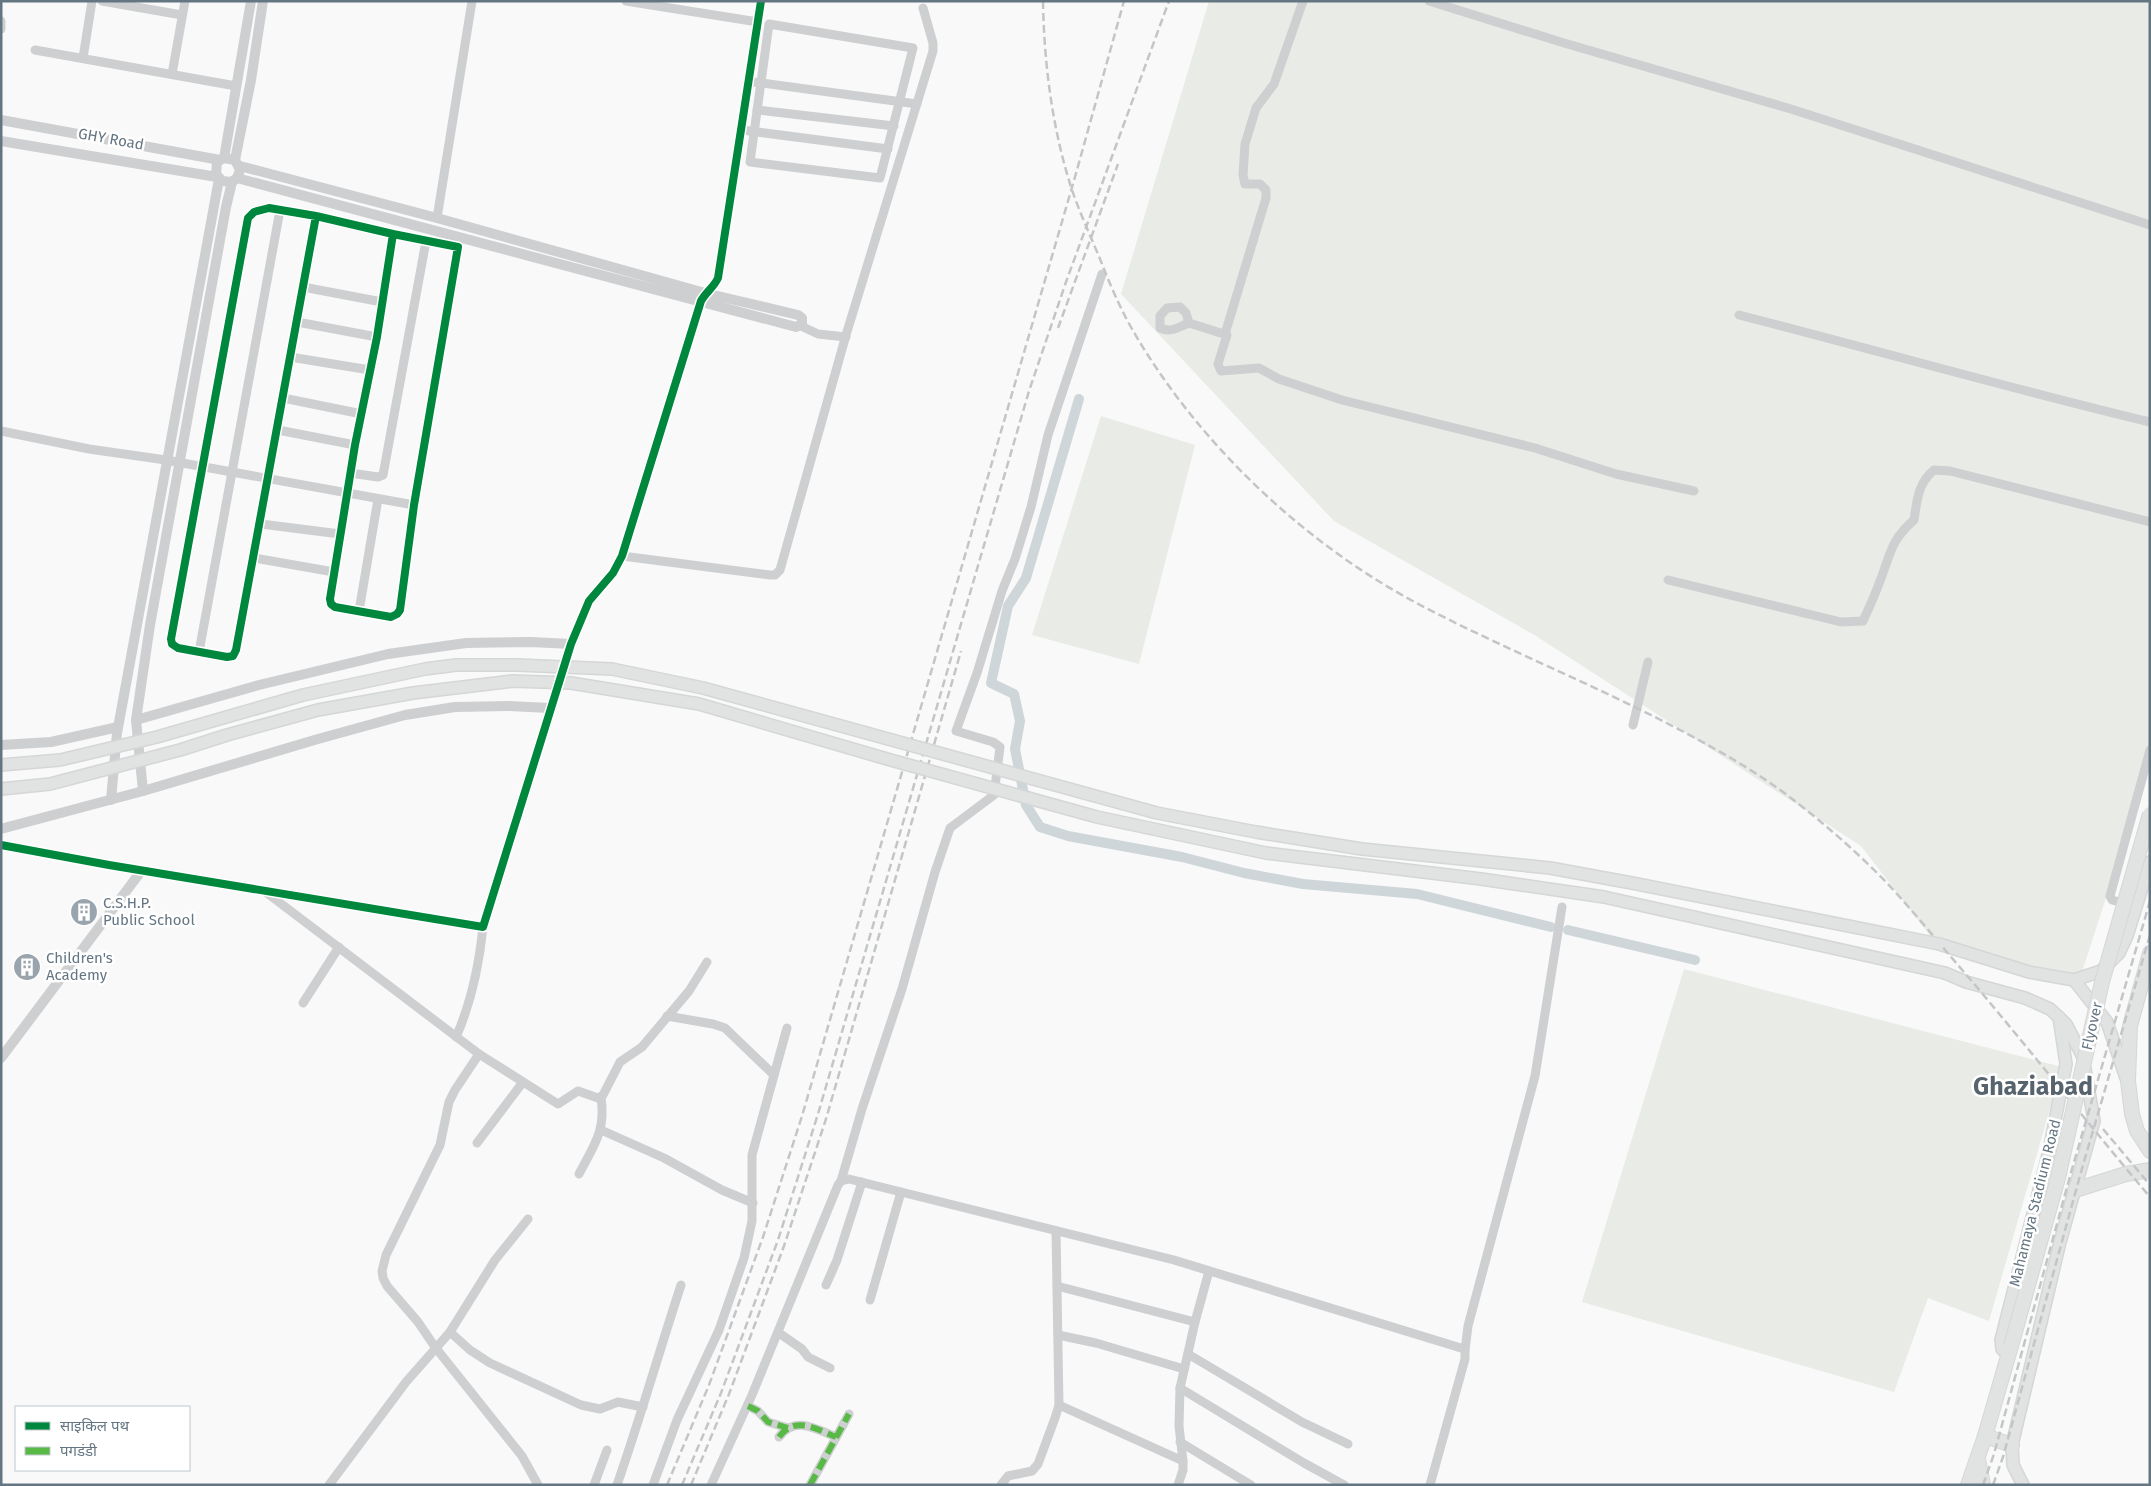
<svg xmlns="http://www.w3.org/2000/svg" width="2151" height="1486" font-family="'Fira Sans','Noto Sans Devanagari',sans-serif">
<rect width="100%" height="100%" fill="#f9f9f9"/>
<g fill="#e8ebe6">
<polygon points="1209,1 2150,1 2150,762 2081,975 1942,951 1861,846 1536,636 1334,521 1121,294"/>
<polygon points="1101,416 1195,445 1139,664 1032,635"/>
<polygon points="1684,969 2062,1067 1989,1321 1928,1298 1894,1392 1582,1302"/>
</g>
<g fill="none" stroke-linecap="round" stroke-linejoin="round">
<g stroke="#ced6d9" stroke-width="10">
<polyline points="1079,399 1026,578 1008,606 991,683 1014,694 1020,721 1015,749 1026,805 1040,827 1068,836 1182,857 1244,873 1303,884 1417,894 1551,927"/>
<polyline points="1568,930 1695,960"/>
</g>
<g stroke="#d5d6d7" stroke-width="14">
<g id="secondary">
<polyline points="1939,944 2029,972 2074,980 2101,971 2119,953 2127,936 2150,862"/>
<polyline points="1945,973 1966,982 2025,998 2050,1009 2066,1024 2083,1057 2094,1121 2060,1242 2012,1445 2013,1465 2023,1485"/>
<polyline points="2074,980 2107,1022 2126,1078"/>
<polyline points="2008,1355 2002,1349 2001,1340 2049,1151 2066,1064 2059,1017"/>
</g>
</g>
<g stroke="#d5d6d6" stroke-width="16">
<g id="trunk">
<polyline points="2150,953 2130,1026 2128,1081 2132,1114 2137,1131 2150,1151"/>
<polyline points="2075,1190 2126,1174 2150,1170"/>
<polyline points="1985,1436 2012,1445"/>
<polyline points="1978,1459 1983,1485"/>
<polyline points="1968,1485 1985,1436 2011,1346"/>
</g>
</g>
<g stroke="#cecfd0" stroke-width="9">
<polyline points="102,1 182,15"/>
<polyline points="626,1 758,22"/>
<polyline points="1429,1 1564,43 1791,109 2150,225"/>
<polyline points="1,21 1,29"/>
<polygon points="769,24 913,48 880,178 750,162"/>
<polyline points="35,50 236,86"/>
<polyline points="83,58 92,1"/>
<polyline points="172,74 185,1"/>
<polyline points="754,82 917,104"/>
<polyline points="757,110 894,126"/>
<polyline points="742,130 888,149"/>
<polyline points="316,216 236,650 233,656 227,657 178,648 172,644 171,639 248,218 254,212 269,208 316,216 393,234 377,337 355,445 330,599 331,604 335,607 391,617 397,614 400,610 414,505 458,247 393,234"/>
<polyline points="437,218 472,1"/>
<polyline points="303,287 382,302"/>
<path d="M1739,315C1876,350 2012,389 2150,422"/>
<polyline points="297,322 377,337"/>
<path d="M1189,323L1186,313L1180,307L1167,308L1160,316V328C1172,333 1178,327 1189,323L1227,335L1218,364L1221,371L1259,368L1279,379L1342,400L1535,448L1616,474L1694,491"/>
<polyline points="801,326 818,334 846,337"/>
<polyline points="1225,334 1266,198 1266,190 1260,184 1245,184 1243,175 1245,144 1256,108 1274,84 1303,1"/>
<polyline points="290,357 370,370"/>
<polyline points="283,398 362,414"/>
<polyline points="278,430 355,445"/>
<polyline points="1,431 89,449 166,460 414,505"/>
<polyline points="350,473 378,477 383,475 426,241"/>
<polyline points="261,524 340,534"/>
<polyline points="622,556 770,575 775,575 780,570 846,335 933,51 933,43 923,8"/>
<polyline points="254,558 334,572"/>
<path d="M1668,580L1841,622L1863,621C1869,608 1875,595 1880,581C1891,553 1890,541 1914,520C1917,500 1918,483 1934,470L1950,471L2150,522"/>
<polyline points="359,611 378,499"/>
<polyline points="199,652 280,210"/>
<polyline points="1633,725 1648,662"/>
<polyline points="263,890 479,1054 558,1104 578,1091 598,1098 603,1095 620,1062 642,1047 689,991 707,962"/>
<polyline points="2127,904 2112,900 2110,896 2150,750"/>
<polyline points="303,1003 339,947"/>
<polyline points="667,1016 713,1024 725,1028 774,1075"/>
<path d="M456,1037C472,1001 479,966 483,927"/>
<polyline points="479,1054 455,1090 449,1102 440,1145 386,1255 382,1271 383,1278 387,1286 418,1322 435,1347 522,1456 538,1485"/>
<polyline points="601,1130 664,1158 722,1190 753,1203"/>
<polyline points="477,1143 523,1082"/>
<path d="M579,1174C594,1145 606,1131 601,1097"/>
<polyline points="841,1181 862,1109 902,989 935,872 950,828 994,795 1000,747 993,742 956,731 977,673 1002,591 1015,559 1031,507 1048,435 1102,274"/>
<polyline points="826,1285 837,1260 862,1182"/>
<polyline points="1057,1286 1195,1322"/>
<polyline points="870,1300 901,1192"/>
<polyline points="450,1332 470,1350 490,1363 581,1405 600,1409 618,1402 643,1407"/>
<polyline points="779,1333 802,1349 808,1357 830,1368"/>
<polyline points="1058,1335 1096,1343 1184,1369"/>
<polyline points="1465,1350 1468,1326 1535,1076 1562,907"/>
<polyline points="1188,1354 1302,1422 1348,1444"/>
<polyline points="1180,1388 1304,1463 1344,1485"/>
<polyline points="1059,1405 1183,1461"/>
<polyline points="748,1406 758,1411 768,1422 788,1428"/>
<path d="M779,1437C795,1415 816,1429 836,1437"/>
<polyline points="1180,1442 1251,1485"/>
<polyline points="329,1485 406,1382 450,1332 495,1260 528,1219"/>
<polyline points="594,1485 607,1450"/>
<path d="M617,1485C640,1419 659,1352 681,1285"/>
<polyline points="653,1485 677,1420 719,1330 744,1258 752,1221 752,1155 787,1028"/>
<polyline points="711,1485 752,1395 838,1185 841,1181 849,1179 1174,1260 1461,1348 1465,1350 1465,1359 1430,1485"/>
<polyline points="810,1485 849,1414"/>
<polyline points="1001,1485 1008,1476 1032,1471 1038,1464 1055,1418 1059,1405 1056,1231"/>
<polyline points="1178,1485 1183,1470 1183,1461 1179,1426 1180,1388 1195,1322 1209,1271"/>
</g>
<g stroke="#cecfd0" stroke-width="10">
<polyline points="1,120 220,160"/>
<polyline points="1,141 217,177"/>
<polyline points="224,158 251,1"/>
<polyline points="235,160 251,80 263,1"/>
<polyline points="237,178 796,327 802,324 802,318 798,315 705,293 437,218 240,166"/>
<polyline points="136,720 259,685 388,654 466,643 531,642 571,644"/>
<polyline points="1,745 51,742 118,727"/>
<polyline points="143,791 136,720 150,625 226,207 232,182 237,178 240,170 235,160 224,158 217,162 216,174 222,181 232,182"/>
<polyline points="111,800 117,733 219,179"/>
<polyline points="1,829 143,791 318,739 405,715 455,707 508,706 550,708"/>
<path d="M1,845L109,865L483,927L571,644L589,601L613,573L622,556L701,301C706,292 714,287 718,278L761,1"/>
<polyline points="1,1058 142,870"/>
</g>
<use href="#secondary" stroke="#e1e2e2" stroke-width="11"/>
<use href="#trunk" stroke="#e1e2e2" stroke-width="14"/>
<g stroke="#c3c5c6" stroke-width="2.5" stroke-dasharray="8 4" stroke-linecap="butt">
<path d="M1043,1C1044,63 1052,127 1071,187C1079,211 1090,235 1100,259C1109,282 1119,306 1132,329C1198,444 1307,547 1426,608C1509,651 1597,686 1680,730C1716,749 1750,768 1783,792C1819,819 1854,849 1886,882C1915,913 1942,947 1970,979C2031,1051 2089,1125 2150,1197"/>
<polyline points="1058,328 1118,164"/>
<polyline points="2103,1129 2150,1185"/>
<polyline points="667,1485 709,1385 763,1237 802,1116 1075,177 1124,1"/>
<polyline points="682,1485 721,1393 778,1240 818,1114 1029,391 1066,282 1169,1"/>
<polyline points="691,1485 729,1394 784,1246 826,1119 961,651"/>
<polyline points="1983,1485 1994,1454 2072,1169 2150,901"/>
<polyline points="1993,1485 2003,1457 2081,1172 2150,935"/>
</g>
<g stroke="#d5d6d7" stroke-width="14" stroke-linecap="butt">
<g id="secondary-bridge">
<polyline points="1,765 60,760 157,737 303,695 425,669 456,665 517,665 612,669 703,688 1157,813 1256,832 1362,849 1550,868 1632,883 1939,944"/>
<polyline points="1,789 50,784 180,750 227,735 318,710 413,693 513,681 571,683 699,704 887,759 1097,817 1266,853 1481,879 1604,897 1945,973"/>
</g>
</g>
<g stroke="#d5d6d6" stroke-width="16" stroke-linecap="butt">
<polyline id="trunk-bridge" points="2011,1346 2058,1178 2102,982 2150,814"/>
</g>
<use href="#secondary-bridge" stroke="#e1e2e2" stroke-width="11"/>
<use href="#trunk-bridge" stroke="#e1e2e2" stroke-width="14"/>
<g stroke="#58b947" stroke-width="6" stroke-dasharray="12 6" stroke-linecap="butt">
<polyline points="748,1406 758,1411 768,1422 788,1428"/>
<path d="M779,1437C795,1415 816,1429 836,1437"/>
<polyline points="810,1485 849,1414"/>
</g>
<g stroke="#fff" stroke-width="11">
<g id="cycleway">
<polyline points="316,216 236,650 233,656 227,657 178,648 172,644 171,639 248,218 254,212 269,208 316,216 393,234 377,337 355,445 330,599 331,604 335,607 391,617 397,614 400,610 414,505 458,247 393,234"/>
<path d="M1,845L109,865L483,927L571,644L589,601L613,573L622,556L701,301C706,292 714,287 718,278L761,1"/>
</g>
</g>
<use href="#cycleway" stroke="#00873e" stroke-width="8"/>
</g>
<defs>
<g id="building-disc" transform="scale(1.4375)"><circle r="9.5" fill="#99a4ac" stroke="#fff"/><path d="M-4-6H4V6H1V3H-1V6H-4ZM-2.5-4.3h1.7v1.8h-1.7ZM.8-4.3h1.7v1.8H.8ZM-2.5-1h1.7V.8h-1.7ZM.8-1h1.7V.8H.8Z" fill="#fff"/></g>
</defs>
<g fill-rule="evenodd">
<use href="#building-disc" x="84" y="912"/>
<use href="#building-disc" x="27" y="967"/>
</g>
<g text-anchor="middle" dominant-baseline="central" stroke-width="5" stroke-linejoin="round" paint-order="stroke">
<g font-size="15" fill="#657683" stroke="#fff">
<text transform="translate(111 139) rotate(10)">GHY Road</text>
<text transform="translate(2092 1026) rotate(-77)">Flyover</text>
<text transform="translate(2035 1203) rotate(-76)">Mahamaya Stadium Road</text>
</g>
<g font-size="15" fill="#657683" stroke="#fff" text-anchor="start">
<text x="103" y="903">C.S.H.P.<tspan x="103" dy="17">Public School</tspan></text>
<text x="46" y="958">Children's<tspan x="46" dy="17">Academy</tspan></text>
</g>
<g font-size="25" font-weight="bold" fill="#57646e" stroke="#fff">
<text x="2033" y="1087">Ghaziabad</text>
</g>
</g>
<rect width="2151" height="1486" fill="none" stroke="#657683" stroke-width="5"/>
<rect x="15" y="1406" width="175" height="65" fill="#ffffff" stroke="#c1c8cd"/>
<rect x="25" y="1422" width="25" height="8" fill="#00873e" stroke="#c1c8cd"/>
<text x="60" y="1431" font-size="15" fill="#657683">साइकिल पथ</text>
<rect x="25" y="1447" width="25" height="8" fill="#58b947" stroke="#c1c8cd"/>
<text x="60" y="1456" font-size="15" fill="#657683">पगडंडी</text>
</svg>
